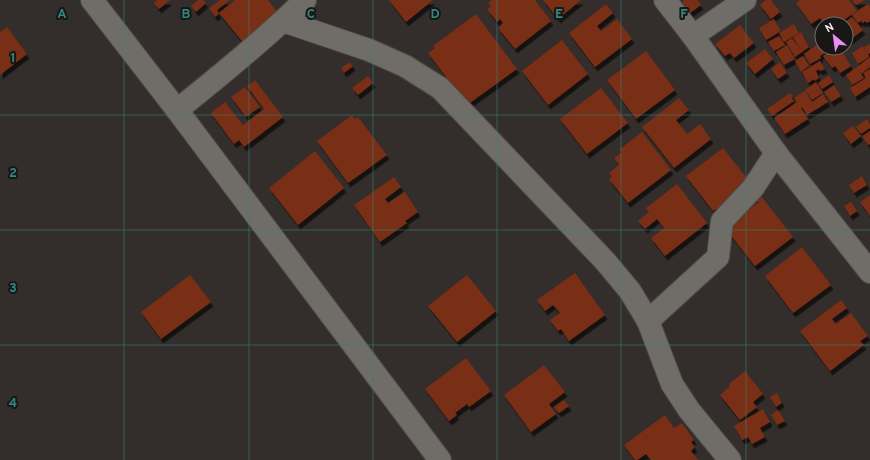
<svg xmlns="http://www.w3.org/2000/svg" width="870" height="460" font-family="Overpass,sans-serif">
<defs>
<filter id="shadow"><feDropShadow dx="2.5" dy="4.5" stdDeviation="0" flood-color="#0009"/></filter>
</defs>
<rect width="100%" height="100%" fill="#332e2b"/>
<g fill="#792d14" filter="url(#shadow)">
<polygon points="157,0 170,0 159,9 154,3"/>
<polygon points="198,0 203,0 206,3 196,12 191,6"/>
<polygon points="220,0 230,0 217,10 219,14 215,17 209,8"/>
<polygon points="235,0 268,0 282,18 246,46 219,13"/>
<polygon points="389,0 433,0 406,22"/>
<polygon points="492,0 535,0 551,21 515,49 498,28 503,23 500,19 497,22 487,9 491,7 488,3"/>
<polygon points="543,0 581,0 558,19"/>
<polygon points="684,0 697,0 701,5 690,13 682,2"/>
<polygon points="766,0 771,0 780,12 771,19 760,5"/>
<polygon points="800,0 849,0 857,11 838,24 824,24 820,18 811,24 796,3"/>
<polygon points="852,0 865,0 856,5"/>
<polygon points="606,4 613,13 597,26 601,31 617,19 632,39 595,67 569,33"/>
<polygon points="868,4 870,6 870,21 867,23 865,21 863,23 861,21 858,23 852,15"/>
<polygon points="476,14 517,69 467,105 428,53 435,48 433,46"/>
<polygon points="852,17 863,30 846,43 846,24 842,24"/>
<polygon points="774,19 781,31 766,40 759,28"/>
<polygon points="794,24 799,33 784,42 779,33"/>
<polygon points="740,25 754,43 734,58 730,53 725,56 715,44"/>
<polygon points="7,27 27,54 0,75 0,32"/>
<polygon points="801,32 809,47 795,57 786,42 792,38 801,50 793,37"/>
<polygon points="779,36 785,45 774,51 768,42"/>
<polygon points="562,40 588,74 548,105 522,71"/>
<polygon points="822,41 822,48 831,48 831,49 820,56 821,58 810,64 804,54"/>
<polygon points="870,44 870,53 868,54 869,57 858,64 852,53 863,46 866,52 864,47"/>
<polygon points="787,45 795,59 784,65 776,52"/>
<polygon points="832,48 840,48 851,66 840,73 835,66 832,68 823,56 833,49"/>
<polygon points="765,49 773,59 755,74 746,63"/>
<polygon points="646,51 675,90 636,119 607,80"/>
<polygon points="803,56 809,66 801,72 795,61"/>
<polygon points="870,57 870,67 861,74 864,78 852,85 846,75"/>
<polygon points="820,61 825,69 820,71 819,69 816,71 819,78 814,81 814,79 808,83 802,72"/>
<polygon points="350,62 353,66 344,73 341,68"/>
<polygon points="780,62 787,73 778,79 771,69"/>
<polygon points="870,69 870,87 855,97 850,88 866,78 863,73"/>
<polygon points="829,75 833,82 822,89 818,83"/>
<polygon points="368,76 373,83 358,95 352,88"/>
<polygon points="255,80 283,117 244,147 239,140 234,144 211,113 225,102 243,125 264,109 247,86"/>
<polygon points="816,82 823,93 812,100 805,90"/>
<polygon points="834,85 841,96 831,102 824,92"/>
<polygon points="245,87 260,107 246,117 231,97"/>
<polygon points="601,88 628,123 587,154 560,119"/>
<polygon points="805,91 812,102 823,94 828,102 807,115 802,107 801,108 808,119 785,134 774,118 797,102 794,98"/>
<polygon points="790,93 793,96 791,97 794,101 772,116 767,109"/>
<polygon points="679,98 689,110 676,120 687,134 700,124 711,139 674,168 642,127"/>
<polygon points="352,115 355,119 358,117 387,155 348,183 317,141"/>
<polygon points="867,119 870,124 870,128 861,134 856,127"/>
<polygon points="853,126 861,136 851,144 843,133"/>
<polygon points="870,131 870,144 868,145 862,136"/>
<polygon points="642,132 671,170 628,203 609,179 612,177 609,173 619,165 614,158 622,152 619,150"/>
<polygon points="723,148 750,182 718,212 716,209 713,211 686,176"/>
<polygon points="315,151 344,188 298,225 269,188"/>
<polygon points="862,176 867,185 854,193 849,185"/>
<polygon points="394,177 401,187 385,199 388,203 405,192 418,212 405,221 407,223 380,242 354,205"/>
<polygon points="677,184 707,223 665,256 651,238 664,228 657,219 645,229 638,221 649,212 646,208"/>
<polygon points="870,195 870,216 860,202"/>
<polygon points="761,196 793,237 755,266 725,228 759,202 756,199"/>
<polygon points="851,202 857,211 850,216 844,206"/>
<polygon points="802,247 831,285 793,313 765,276"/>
<polygon points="575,273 605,315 569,341 561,329 558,331 550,320 560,313 553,305 545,311 537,300"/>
<polygon points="190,275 211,302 161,339 141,312"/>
<polygon points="467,275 496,311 457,342 428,306"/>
<polygon points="841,300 847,308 832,319 836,324 851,313 868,336 860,341 864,345 830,371 800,331"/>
<polygon points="466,358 491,391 469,407 467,404 455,413 457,415 449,421 425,389"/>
<polygon points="544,365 565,392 549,404 556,414 531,432 504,395"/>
<polygon points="745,371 763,394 753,402 757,407 740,420 720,395 730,386 729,384"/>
<polygon points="777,393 782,403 776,407 770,397"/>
<polygon points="564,400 569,406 559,413 554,407"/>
<polygon points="763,409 770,422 760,428 765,437 752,444 748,437 742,440 734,426"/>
<polygon points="778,410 785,421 777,425 771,415"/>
<polygon points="665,415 674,428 682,423 694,440 691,442 695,447 691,451 698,460 651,460 646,454 637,460 635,460 624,445"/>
</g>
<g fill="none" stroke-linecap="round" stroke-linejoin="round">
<g stroke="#4e4a48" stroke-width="24">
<g id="minor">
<polyline points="92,0 177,110 440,460"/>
<polyline points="665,0 693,36 776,153 870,272"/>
<polyline points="283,21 369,50 405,66 440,88 605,261 630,291 648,321 672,384 689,410 730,460"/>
<polyline points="693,36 745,0"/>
<path d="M177,110C221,75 265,39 305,0"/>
<polyline points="648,321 718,257 722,221 753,188 776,153"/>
</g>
</g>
<use href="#minor" stroke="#706c68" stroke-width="22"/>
</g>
<path fill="none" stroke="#318881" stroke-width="1" stroke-opacity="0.55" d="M124,0V460M249,0V460M373,0V460M497,0V460M621,0V460M746,0V460M0,115H870M0,230H870M0,345H870"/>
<g font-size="13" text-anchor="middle" font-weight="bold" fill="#318881" stroke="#191716" stroke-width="4" stroke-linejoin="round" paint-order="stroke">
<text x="62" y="18">A</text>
<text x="186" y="18">B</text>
<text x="311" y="18">C</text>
<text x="435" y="18">D</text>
<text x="559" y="18">E</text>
<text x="684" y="18">F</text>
<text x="13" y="62">1</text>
<text x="13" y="177">2</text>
<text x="13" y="292">3</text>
<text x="13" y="407">4</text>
</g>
<g transform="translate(834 36) rotate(331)"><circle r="19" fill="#191716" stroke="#706e6c"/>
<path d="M0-3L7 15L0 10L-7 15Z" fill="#ed8cf9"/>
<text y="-6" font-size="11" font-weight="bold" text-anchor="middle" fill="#f3f0ee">N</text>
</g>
</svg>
